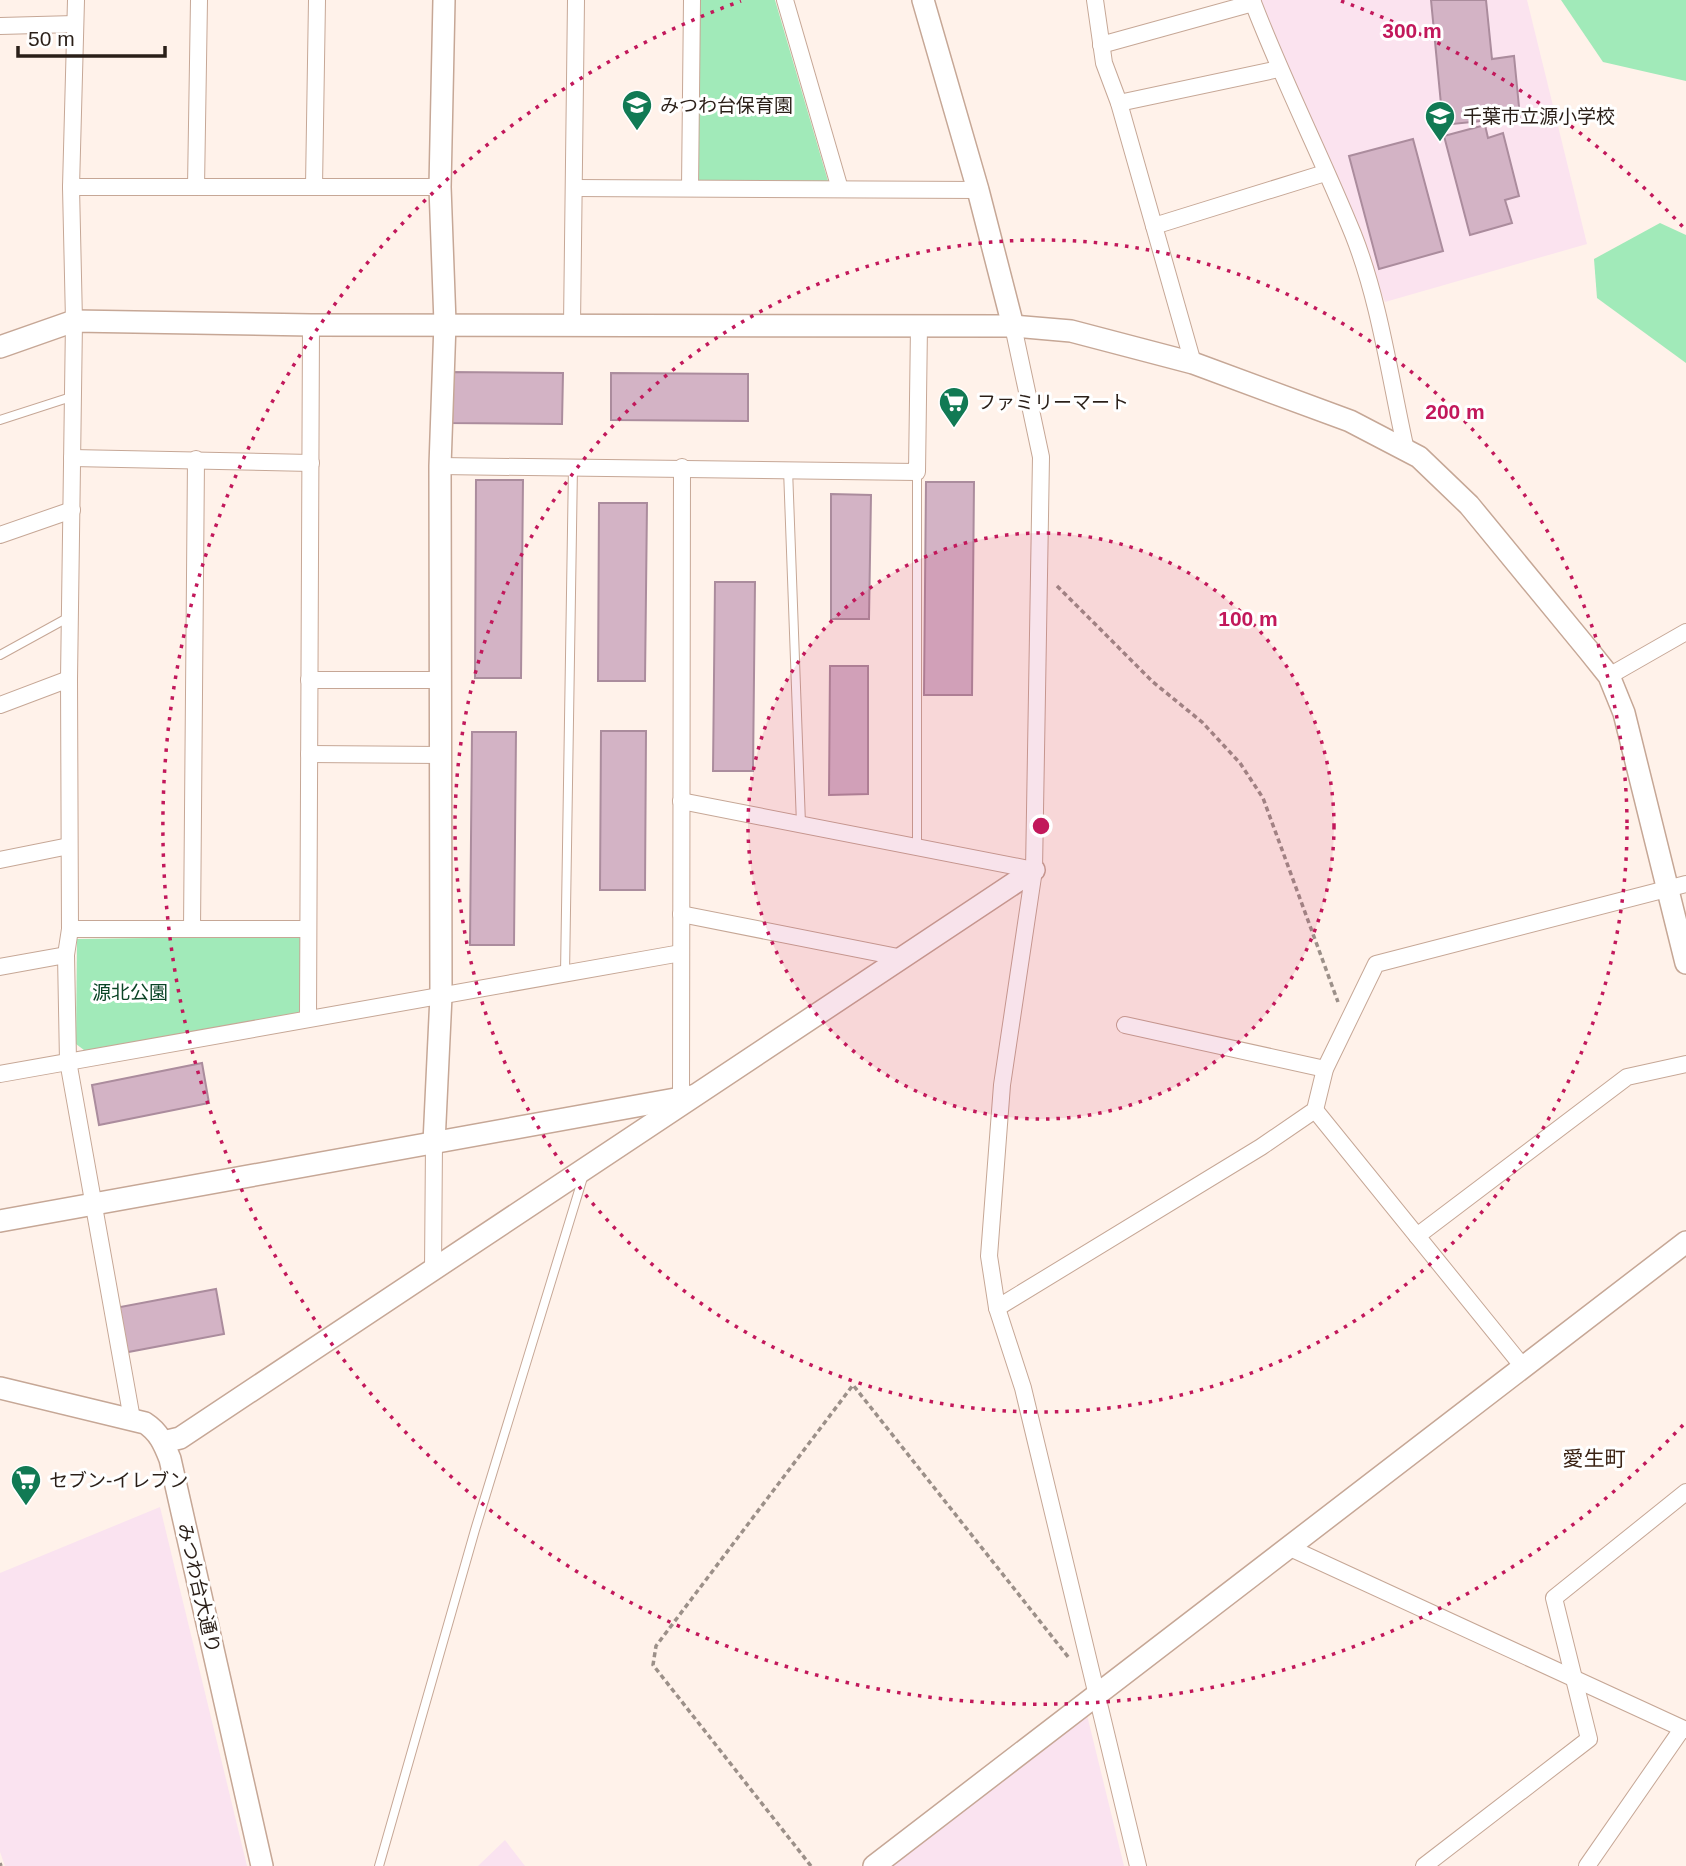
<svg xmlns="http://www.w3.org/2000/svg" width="1686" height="1866" font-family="Helvetica,'Noto Sans JP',sans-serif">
<rect width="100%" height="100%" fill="#fff2ea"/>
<g fill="#fae3f0">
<polygon points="160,1507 247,1866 5,1866 0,1852 0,1573"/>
<polygon points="1087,1715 1124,1866 890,1866"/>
<polygon points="505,1840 525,1866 478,1866"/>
</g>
<polygon fill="#fbe3ef" points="1259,0 1527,0 1587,244 1385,302"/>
<g fill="#a1eab9">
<polygon points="698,0 775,0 828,181 698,180"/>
<polygon points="1561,0 1686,0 1686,81 1603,62"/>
<polygon points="1660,223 1686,235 1686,363 1597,298 1594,259"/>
<polygon points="302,936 300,1011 294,1017 88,1053 76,1044 77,939"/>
</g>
<g fill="#d3b3c5" stroke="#ab8c9d" stroke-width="2">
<polygon points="1431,0 1486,0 1492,59 1514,56 1520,117 1443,125"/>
<polygon points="1485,125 1488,138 1503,133 1519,196 1505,200 1512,223 1470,235 1444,136"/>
<polygon points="1413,139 1443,251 1379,269 1349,156"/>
<polygon points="448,372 563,373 562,424 448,423"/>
<polygon points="611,373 748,374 748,421 611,420"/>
<polygon points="476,480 523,480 521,678 475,678"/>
<polygon points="926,482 974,482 972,695 924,695"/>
<polygon points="831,494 871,495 869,619 831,619"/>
<polygon points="599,503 647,503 645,681 598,681"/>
<polygon points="715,582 755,582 753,771 713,771"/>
<polygon points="830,666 868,666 868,794 829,795"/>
<polygon points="601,731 646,731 645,890 600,890"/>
<polygon points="472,732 516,732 514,945 470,945"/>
<polygon points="202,1063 209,1103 99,1125 92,1085"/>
<polygon points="216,1289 224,1334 123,1353 115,1308"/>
</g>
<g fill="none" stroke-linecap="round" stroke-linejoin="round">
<g stroke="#c6a796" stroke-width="10">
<g id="lane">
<polyline points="0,420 71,397"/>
<polyline points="788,469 801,824"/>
<polyline points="917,472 917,847"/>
<polyline points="0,655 71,616"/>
<polyline points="565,974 573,466"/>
<polyline points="379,1866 475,1530 584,1174"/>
</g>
</g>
<g stroke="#c6a796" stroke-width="18">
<g id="street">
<polyline points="76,0 71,187 74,321 69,679 70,929 66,955 68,1061 132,1419"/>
<polyline points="785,0 840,189"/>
<polyline points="1095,0 1104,63 1119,103 1193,363"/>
<path d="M1252,0C1282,79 1321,155 1353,234C1380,302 1390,379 1406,450"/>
<polyline points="0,26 75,24"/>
<polyline points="1101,45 1253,3"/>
<polyline points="1119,103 1279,69"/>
<polyline points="314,186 317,0"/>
<polyline points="71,187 440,187"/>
<polyline points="196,187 199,0"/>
<polyline points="574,188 978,190"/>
<polyline points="690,188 692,0"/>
<polyline points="1154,226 1325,173"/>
<polyline points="572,325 576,0"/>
<polyline points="1013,326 1041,457 1034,870 1002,1085 989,1256 997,1308 1023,1388 1138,1866"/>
<polyline points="72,458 311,463"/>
<polyline points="440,466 917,472 919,326"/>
<polyline points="0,535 72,510"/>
<polyline points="1609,676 1686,632"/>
<polyline points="309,680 440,680"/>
<polyline points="0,705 69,679"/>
<polyline points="309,754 441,755"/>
<polyline points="681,801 1034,870"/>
<polyline points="0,860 69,846"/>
<polyline points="681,914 903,958"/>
<polyline points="70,929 308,929"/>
<polyline points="192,929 196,459"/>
<polyline points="0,967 66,955"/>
<polyline points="308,1018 311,325"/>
<polyline points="1125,1025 1325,1069"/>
<polyline points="0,1074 681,953"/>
<polyline points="681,1097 682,467"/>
<polyline points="1315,1110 1524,1368"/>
<polyline points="1417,1236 1627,1077 1686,1064"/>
<polyline points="433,1270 434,1143"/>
<polyline points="997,1308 1261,1147 1315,1110 1325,1069 1376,964 1686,884"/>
<polyline points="1288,1547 1686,1730"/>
<polyline points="1424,1866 1589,1739 1554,1598 1686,1492"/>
<polyline points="1587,1866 1682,1729"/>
</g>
</g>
<g stroke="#c6a796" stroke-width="24">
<g id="secondary">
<polyline points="923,0 978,190 1013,326"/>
<polyline points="0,347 74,321 311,325 1013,326 1071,331 1193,363 1350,421 1419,457 1469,505 1589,651 1609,676 1624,713 1686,963"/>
<polyline points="434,1143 441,996 440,466 445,323 440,187 444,0"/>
<polyline points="0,1221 692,1096"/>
<path d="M0,1388L145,1423C159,1432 164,1444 170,1459L262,1866"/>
<polyline points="163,1442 180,1438 1034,870"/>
<polyline points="874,1866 1686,1242"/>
</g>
</g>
<g stroke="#9c9089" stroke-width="3.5" stroke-dasharray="5 3.5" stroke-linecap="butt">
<polyline points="1057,586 1153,682 1202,722 1240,763 1263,798 1338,1002"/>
<polyline points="0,1863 1,1866"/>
<polyline points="811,1866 653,1665 656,1646 853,1385 1069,1658"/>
</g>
<use href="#lane" stroke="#fff" stroke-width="8"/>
<use href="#street" stroke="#fff" stroke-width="16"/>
<use href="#secondary" stroke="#fff" stroke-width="21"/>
</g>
<circle cx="1041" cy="826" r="293" fill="#c2185b" fill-opacity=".12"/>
<g fill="none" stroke="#c2185b" stroke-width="3.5" stroke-dasharray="3.5 7">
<circle cx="1041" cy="826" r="293"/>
<circle cx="1041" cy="826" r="586"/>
<path d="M1683 1425A878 878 0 1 1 741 1M1341 1A878 878 0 0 1 1683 227"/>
</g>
<defs>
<g id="school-pin" transform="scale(1.575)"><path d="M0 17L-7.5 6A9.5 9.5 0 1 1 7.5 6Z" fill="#117a54" stroke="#fff"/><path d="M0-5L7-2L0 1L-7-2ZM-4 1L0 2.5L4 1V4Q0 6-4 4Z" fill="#fff"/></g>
<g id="supermarket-pin" transform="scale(1.575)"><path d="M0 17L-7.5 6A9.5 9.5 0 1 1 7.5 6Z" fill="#117a54" stroke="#fff"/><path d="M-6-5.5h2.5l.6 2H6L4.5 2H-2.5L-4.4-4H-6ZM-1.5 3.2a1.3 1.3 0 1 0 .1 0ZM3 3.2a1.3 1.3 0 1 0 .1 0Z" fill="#fff"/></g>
</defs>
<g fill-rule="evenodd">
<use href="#school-pin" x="637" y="105"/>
<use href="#school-pin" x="1440" y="116"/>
<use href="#supermarket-pin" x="954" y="402"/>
<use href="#supermarket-pin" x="26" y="1480"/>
</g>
<g text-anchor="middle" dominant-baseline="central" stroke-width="6" stroke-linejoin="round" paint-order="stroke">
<g font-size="19" fill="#2a1f18" stroke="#fff" text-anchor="start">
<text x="660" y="105">みつわ台保育園</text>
<text x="1463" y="116">千葉市立源小学校</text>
<text x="977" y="402">ファミリーマート</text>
<text x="49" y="1480">セブン-イレブン</text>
</g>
<g font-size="19" fill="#0a4425" stroke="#fff">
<text x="130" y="992">源北公園</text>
</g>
<g font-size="19" fill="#2a1f18" stroke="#fff">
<text transform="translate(199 1588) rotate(77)">みつわ台大通り</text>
</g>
<g font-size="21" fill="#3b2314" stroke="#fff">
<text x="1594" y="1458">愛生町</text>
</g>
</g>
<circle cx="1041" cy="826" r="10" fill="#c2185b" stroke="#fff" stroke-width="3.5"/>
<g font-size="21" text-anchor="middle" font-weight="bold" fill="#c2185b" stroke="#fff" stroke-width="6" stroke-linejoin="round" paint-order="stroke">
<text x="1412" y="38">300 m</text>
<text x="1455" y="419">200 m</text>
<text x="1248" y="626">100 m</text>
</g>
<path d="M18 46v10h147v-10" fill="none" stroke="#2a1f18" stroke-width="3.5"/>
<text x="28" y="46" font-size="21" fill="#2a1f18" stroke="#ffffff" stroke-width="5" paint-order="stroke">50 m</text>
</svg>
